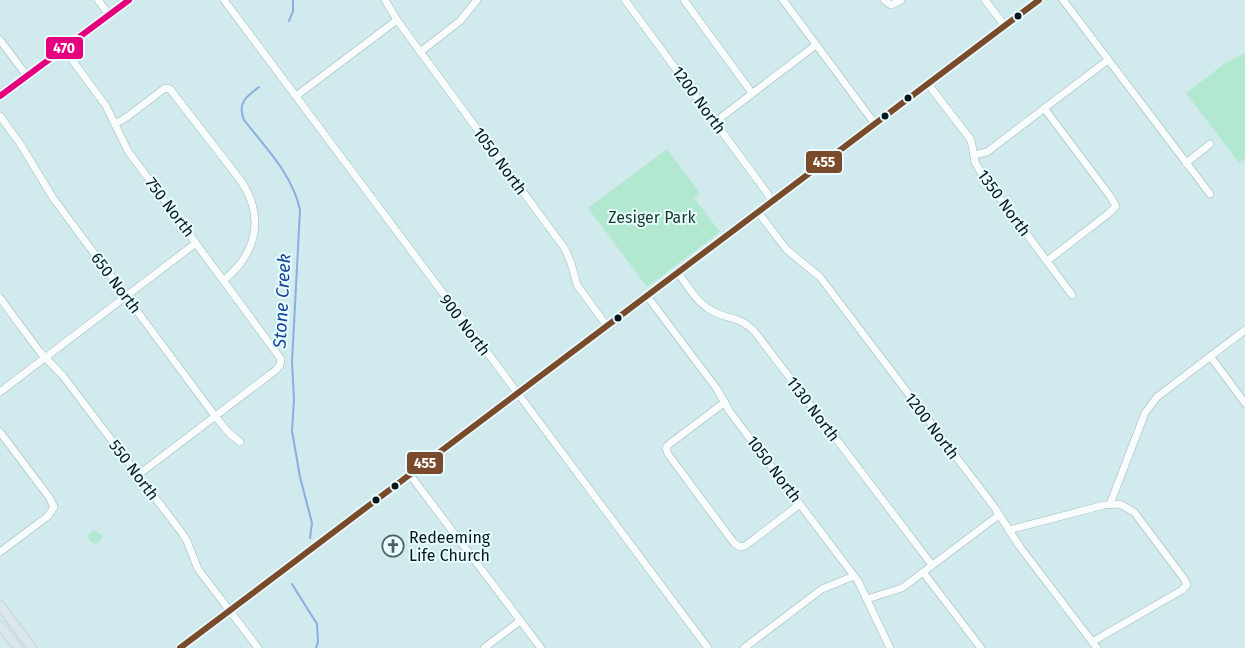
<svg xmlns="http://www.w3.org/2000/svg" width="1245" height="648" font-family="'Fira Sans',sans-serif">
<rect width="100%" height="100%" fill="#d0eaee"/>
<g fill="#b2e8d0">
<polygon points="1245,53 1245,158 1239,163 1186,93 1224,64"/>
<polygon points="667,149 700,193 694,198 720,232 647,287 588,208"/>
<polygon points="94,530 103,536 101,540 96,544 91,542 87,536"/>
</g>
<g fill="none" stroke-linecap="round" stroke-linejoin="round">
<g stroke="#8aaedf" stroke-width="2">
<polyline points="289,21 293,11 293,0"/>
<path d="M259,87C246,97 237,103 244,120C265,147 293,175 300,210L292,362L294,400L292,431L300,477L312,523L310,538"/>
<polyline points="292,584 317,624 318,642 316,648"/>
</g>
<g stroke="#a2b7ba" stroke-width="8">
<g id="minor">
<polyline points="98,0 109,15"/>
<polyline points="224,0 708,648"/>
<polyline points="385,0 397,20 565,249 571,263 577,285 607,326"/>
<polyline points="625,0 773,201"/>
<polyline points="684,0 752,93"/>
<polyline points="783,0 875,124"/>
<polyline points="884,0 891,5 901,0"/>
<polyline points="985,0 1005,26"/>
<polyline points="1063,0 1210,194"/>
<polyline points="0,40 27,76"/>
<polyline points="64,49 106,106 128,151 281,359 280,365 276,370 138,475"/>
<polyline points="420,52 460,21 477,0"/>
<polyline points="928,84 971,140 975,162 980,171 1072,295"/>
<polyline points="296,96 397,20"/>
<polyline points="1044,108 1110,196 1116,206 1108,214 1047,261"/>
<polyline points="0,116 21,145 53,198 215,416 229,433 240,442"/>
<polyline points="715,122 816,45"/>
<path d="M115,124L127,117L165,88L170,89L241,181C265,217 257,253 224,280"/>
<polyline points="974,155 987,152 1108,60"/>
<polyline points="1186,163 1210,144"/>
<polyline points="758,212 787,250 820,277 995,508 1020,547 1097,648"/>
<path d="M678,273C687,285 696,301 709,309C727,321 738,314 755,332L932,565"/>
<polyline points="647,296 717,389 730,412 858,581 890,648"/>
<polyline points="0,298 40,352 63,376 182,533 187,541 198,569 258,648"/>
<polyline points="1210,356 1245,403"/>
<polyline points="0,392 196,243"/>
<polyline points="725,402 668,445 666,448 668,454 734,543 740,547 745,546 800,504"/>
<polyline points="0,432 49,497 54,507 48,516 0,552"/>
<polyline points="410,475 541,648"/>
<polyline points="1110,504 1145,413 1157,397 1245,330"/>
<polyline points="1009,530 1104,505 1120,504 1134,512 1185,580 1187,585 1182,590 1092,642"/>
<polyline points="923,572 981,648"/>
<polyline points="867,599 902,588 999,515"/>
<polyline points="484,648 520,621"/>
<polyline points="744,648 822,589 854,576"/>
</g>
</g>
<g stroke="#b8c5c6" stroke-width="10">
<g id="major">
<polyline points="0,96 129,0"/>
<polyline points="0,605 32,648"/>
<polyline points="0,625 18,648"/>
<polyline points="180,648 1039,0"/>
</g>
</g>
<use href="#minor" stroke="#f8fcfc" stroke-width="7"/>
<use href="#major" stroke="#dbe6ea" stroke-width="9"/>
<g stroke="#e8fbfe" stroke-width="10">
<polyline id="bus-1" points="180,648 1039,0"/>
</g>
<g stroke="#e8fbfe" stroke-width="10">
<polyline id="bus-2" points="0,96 129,0"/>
</g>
<use href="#bus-1" stroke="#7a4b2a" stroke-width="6"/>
<use href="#bus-2" stroke="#e5007d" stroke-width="6"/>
</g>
<defs>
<g id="church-ring" transform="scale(1.125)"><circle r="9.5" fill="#e8fbfe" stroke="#4c6164" stroke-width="1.5"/><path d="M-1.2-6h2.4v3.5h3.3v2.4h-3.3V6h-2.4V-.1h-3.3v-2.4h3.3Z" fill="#4c6164"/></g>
</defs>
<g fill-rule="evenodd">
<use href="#church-ring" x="393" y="546"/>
</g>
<g fill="#05171a" stroke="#e8fbfe" stroke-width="2">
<circle cx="1018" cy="16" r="4.5"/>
<circle cx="908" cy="98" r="4.5"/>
<circle cx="885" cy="116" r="4.5"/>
<circle cx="618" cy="318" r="4.5"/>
<circle cx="395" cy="486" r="4.5"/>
<circle cx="376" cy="500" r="4.5"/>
</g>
<g text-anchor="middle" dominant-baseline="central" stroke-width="4" stroke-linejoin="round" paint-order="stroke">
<g font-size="16" fill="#05171a" stroke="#e8fbfe">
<text transform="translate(699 100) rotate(54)">1200 North</text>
<text transform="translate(500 161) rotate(54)">1050 North</text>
<text transform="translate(1004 203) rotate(54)">1350 North</text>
<text transform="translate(170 207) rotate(53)">750 North</text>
<text transform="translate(116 283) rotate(53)">650 North</text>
<text transform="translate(465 325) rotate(53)">900 North</text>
<text transform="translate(813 409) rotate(53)">1130 North</text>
<text transform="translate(932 426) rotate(53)">1200 North</text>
<text transform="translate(774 469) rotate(53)">1050 North</text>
<text transform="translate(134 470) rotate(53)">550 North</text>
</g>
<g font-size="16" fill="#153a25" stroke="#e8fbfe">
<text x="652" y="217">Zesiger Park</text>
</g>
<g font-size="16" fill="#05171a" stroke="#e8fbfe" text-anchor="start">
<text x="409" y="537">Redeeming<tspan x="409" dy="18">Life Church</tspan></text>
</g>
<g font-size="18" font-style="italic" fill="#154394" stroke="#e8fbfe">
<text transform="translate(282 301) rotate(-87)">Stone Creek</text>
</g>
</g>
<g stroke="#e8fbfe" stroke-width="2">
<rect x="45" y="36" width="39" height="24" rx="5" fill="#e5007d"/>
<rect x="805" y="150" width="38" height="24" rx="5" fill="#7a4b2a"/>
<rect x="406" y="451" width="38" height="24" rx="5" fill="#7a4b2a"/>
</g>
<g font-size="14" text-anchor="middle" font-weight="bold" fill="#fff">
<text x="64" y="53">470</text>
<text x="824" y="167">455</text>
<text x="425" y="468">455</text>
</g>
</svg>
